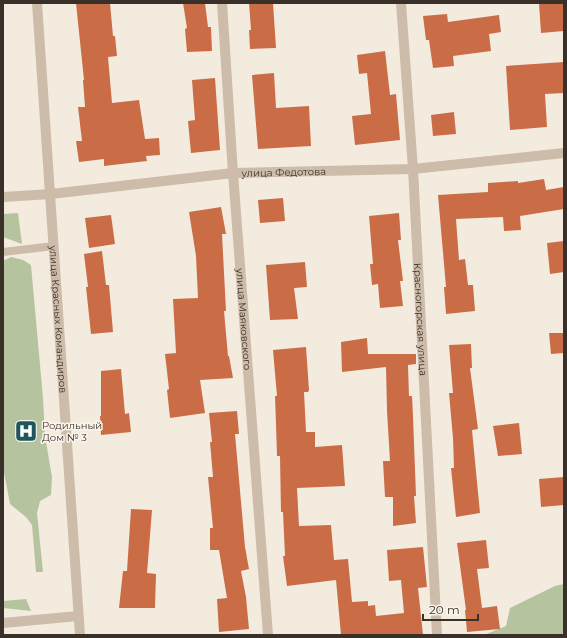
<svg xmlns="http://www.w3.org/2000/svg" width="567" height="638" font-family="Montserrat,sans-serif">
<rect width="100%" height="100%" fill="#f4ebdf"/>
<g fill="#b5c49e">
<polygon points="18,213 22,244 3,237 3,214"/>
<polygon points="11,257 23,260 31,265 43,398 45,436 52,477 51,495 40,501 37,513 43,572 36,572 32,525 26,517 10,504 3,467 3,261"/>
<polygon points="564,584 564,635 484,635 506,626 510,608 555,586"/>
<polygon points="26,599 31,611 3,608 3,601"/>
</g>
<g fill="#ca6d47">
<polygon points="76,3 110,3 113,36 115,36 117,56 108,57 112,103 139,100 145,139 159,138 160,155 146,156 147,161 104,166 104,159 79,162 76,141 82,141 78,107 85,107 83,80 84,80"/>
<polygon points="183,3 205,3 208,27 211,27 212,51 187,52 185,29 187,28"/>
<polygon points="249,3 273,3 276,48 250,49 249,30 251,30"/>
<polygon points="539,3 564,3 564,31 541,33"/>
<polygon points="447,14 448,22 499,15 501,32 489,34 491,51 453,56 454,66 433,68 429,40 426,40 423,16"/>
<polygon points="385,51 390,95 396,94 400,140 355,145 352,116 371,114 367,73 359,74 357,55"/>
<polygon points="564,62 564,93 545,94 547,127 510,130 506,66"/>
<polygon points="274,73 276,108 309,106 311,146 258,149 252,75"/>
<polygon points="215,78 220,150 191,153 188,121 195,120 192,80"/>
<polygon points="454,112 456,134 433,136 431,115"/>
<polygon points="544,179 546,190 564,187 564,209 520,216 521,230 504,231 503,217 456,219 459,260 465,259 468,285 473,285 475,311 446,314 444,287 446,287 438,195 488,192 488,183 518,181 518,183"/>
<polygon points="283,198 285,221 260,223 258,200"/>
<polygon points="221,207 226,234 222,234 226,311 224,311 228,356 229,356 233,378 200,380 205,413 170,418 167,390 169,389 165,354 176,353 173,299 198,298 196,256 189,212"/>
<polygon points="399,213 401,240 398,240 403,281 400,281 403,306 380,308 378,284 372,285 370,264 373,264 369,216"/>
<polygon points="111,215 115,244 89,248 85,218"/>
<polygon points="564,241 564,272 550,274 547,243"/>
<polygon points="102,251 106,285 109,285 113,332 91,334 86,287 88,287 84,254"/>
<polygon points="305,262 307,287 294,288 298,319 270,320 266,265"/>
<polygon points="549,333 564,333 564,353 551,354"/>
<polygon points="367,338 368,354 416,354 416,364 408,365 409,396 412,396 413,416 416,496 414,496 416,523 393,526 393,497 385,497 383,461 390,461 387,411 386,367 342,372 341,342"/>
<polygon points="471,344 472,368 470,368 478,429 472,430 480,513 456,517 451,468 454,468 453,438 449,393 453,393 449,345"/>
<polygon points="306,347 309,390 308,392 304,392 306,432 315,432 315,447 342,445 345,486 297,488 299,526 331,525 334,560 348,559 352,602 368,601 368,606 375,605 376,616 404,613 401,580 389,581 387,550 423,547 427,587 418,588 423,635 341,635 336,580 287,586 283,556 285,556 283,512 281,512 280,456 277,456 276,424 275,396 277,396 273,350"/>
<polygon points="121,369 125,414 129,413 131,432 101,435 100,416 101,416 101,371"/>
<polygon points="237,411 239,434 235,434 245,547 249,569 241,571 246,597 249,629 219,632 217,599 227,598 219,550 210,550 210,528 213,528 208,477 213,477 210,442 212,442 209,413"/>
<polygon points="519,423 522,454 498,456 493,426"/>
<polygon points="564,477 564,505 541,507 539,479"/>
<polygon points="131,509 152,510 147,573 156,574 155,608 119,608 123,571 127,571"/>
<polygon points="486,540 489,568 477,569 482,608 497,606 500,629 467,632 465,610 466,610 457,543"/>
</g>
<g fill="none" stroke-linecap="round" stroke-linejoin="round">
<polyline stroke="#cdbcaa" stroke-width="8" points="3,252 54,246"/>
<g stroke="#cdbcaa" stroke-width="10">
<path id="s1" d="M222,3L233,173L268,635"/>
<path id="s2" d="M401,3L413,169L437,635"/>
<path id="s3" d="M3,197L51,194L233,173L413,169L564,153"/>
<polyline points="3,623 78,616"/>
</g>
<path stroke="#cdbcaa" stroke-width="10" id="s4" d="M37,3L80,635"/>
</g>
<defs>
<g id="hospital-square" transform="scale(1.15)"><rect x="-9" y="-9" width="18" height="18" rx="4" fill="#1d565d" stroke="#fbf5ec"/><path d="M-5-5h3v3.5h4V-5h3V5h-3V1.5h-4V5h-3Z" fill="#fff"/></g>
</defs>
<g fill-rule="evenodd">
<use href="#hospital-square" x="26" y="431"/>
</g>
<g text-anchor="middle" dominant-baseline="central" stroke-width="3" stroke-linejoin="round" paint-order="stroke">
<g font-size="10" fill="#3a302a" stroke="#fbf5ec">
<text stroke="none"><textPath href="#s3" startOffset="282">улица Федотова</textPath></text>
<text stroke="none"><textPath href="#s4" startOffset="317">улица Красных Командиров</textPath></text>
<text stroke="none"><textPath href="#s1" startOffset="317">улица Маяковского</textPath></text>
<text stroke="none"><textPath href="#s2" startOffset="317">Красногорская улица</textPath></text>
</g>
<g font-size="10" fill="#3a302a" stroke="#fbf5ec" text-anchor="start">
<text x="42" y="425">Родильный<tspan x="42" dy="12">Дом № 3</tspan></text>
</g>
</g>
<rect width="567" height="638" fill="none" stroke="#3a302a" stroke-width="8"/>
<path d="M423 614v6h55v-6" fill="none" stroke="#3a302a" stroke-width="2"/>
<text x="429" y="614" font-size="12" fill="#3a302a" stroke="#fbf5ec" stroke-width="3" paint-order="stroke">20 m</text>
</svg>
